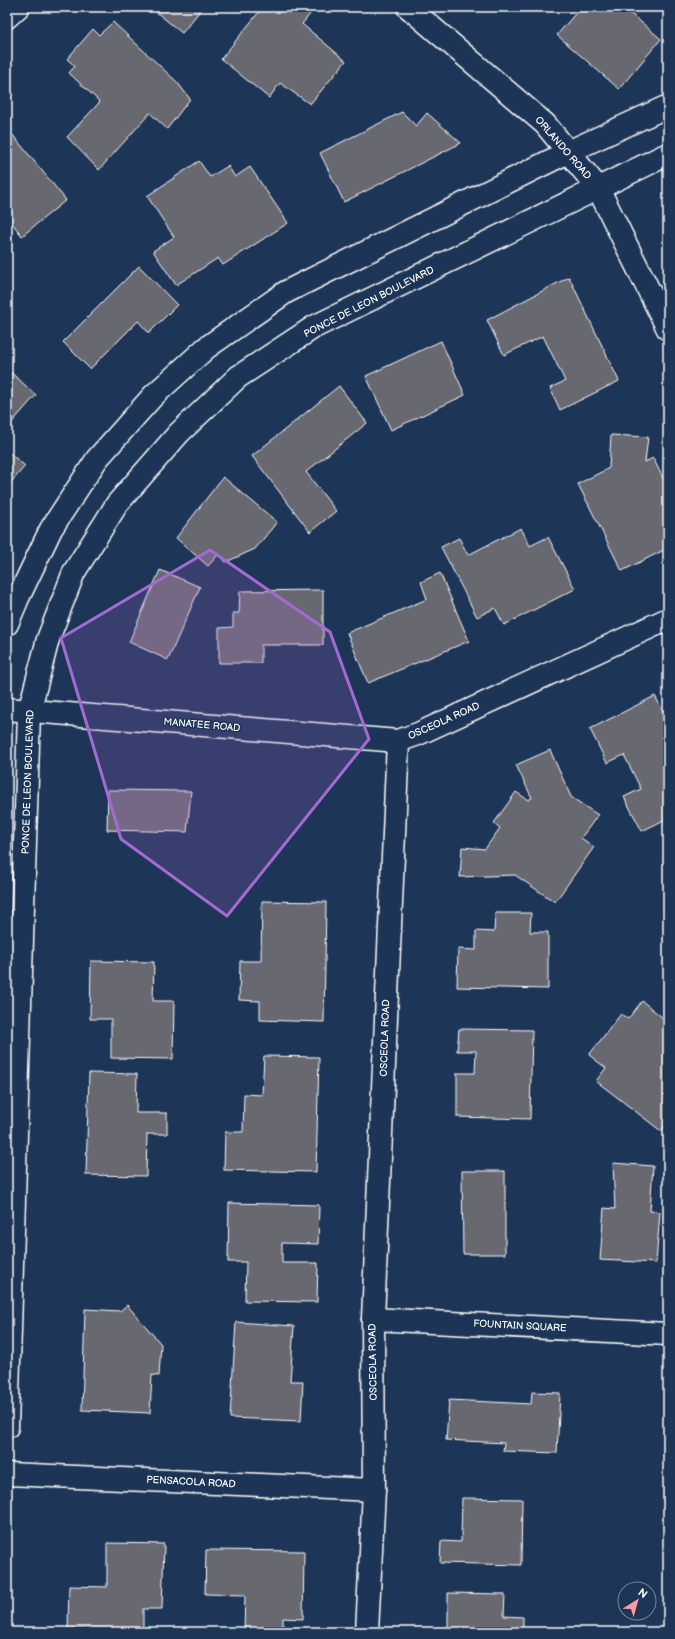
<svg xmlns="http://www.w3.org/2000/svg" width="675" height="1639" font-family="'Balsamiq Sans',sans-serif">
<rect width="100%" height="100%" fill="#1d3557"/>
<filter id="ink" filterUnits="userSpaceOnUse"><feTurbulence type="fractalNoise" baseFrequency=".025" numOctaves="2"/><feDisplacementMap in="SourceGraphic" scale="8" xChannelSelector="R" yChannelSelector="G"/><feConvolveMatrix kernelMatrix="1 2 1 2 8 2 1 2 1" color-interpolation-filters="sRGB"/></filter>
<g filter="url(#ink)">
<g fill="#686771" stroke="#fff">
<polygon points="150,7 203,7 182,33"/>
<polygon points="263,7 314,7 315,8 302,24 346,61 310,104 280,83 269,98 221,59"/>
<polygon points="581,7 623,7 661,39 619,89 557,35"/>
<polygon points="113,22 177,82 190,99 167,129 150,113 99,170 67,137 100,102 69,73 75,66 67,59 93,29 99,35"/>
<polygon points="402,112 416,126 427,113 461,143 344,202 320,153"/>
<polygon points="11,133 66,200 22,236 9,219 7,221 7,137"/>
<polygon points="199,161 210,177 228,166 235,177 250,167 288,223 223,265 218,258 176,285 153,251 174,237 147,196"/>
<polygon points="139,266 177,305 149,333 138,321 90,369 63,342"/>
<polygon points="569,277 619,381 560,410 550,388 565,381 543,336 504,355 487,320"/>
<polygon points="441,341 465,395 391,430 366,376"/>
<polygon points="7,369 36,395 7,428"/>
<polygon points="339,386 367,423 306,472 336,511 310,532 252,456"/>
<polygon points="611,435 648,437 645,462 653,458 668,488 668,548 622,571 578,484 609,468"/>
<polygon points="7,451 25,466 7,487"/>
<polygon points="223,477 277,522 255,549 226,562 218,555 208,566 176,538"/>
<polygon points="521,528 530,546 548,537 575,589 504,625 495,608 477,617 441,547 459,538 468,555"/>
<polygon points="160,570 200,587 168,660 129,642"/>
<polygon points="440,573 469,641 368,683 347,633 427,599 421,582"/>
<polygon points="323,590 323,645 261,645 261,663 219,663 219,628 233,627 233,613 239,613 240,591"/>
<polygon points="655,696 668,721 668,818 642,831 624,797 641,789 624,755 607,763 590,729"/>
<polygon points="550,750 571,797 598,815 581,838 594,847 555,902 515,875 460,877 462,847 485,849 500,828 494,823 516,792 528,800 532,798 516,765"/>
<polygon points="108,790 191,791 187,832 107,830"/>
<polygon points="262,901 326,902 324,1022 260,1020 260,1001 239,1000 240,961 261,961"/>
<polygon points="495,913 531,913 530,932 548,932 548,989 457,987 458,949 476,950 476,931 494,932"/>
<polygon points="91,961 154,962 153,1001 174,1001 173,1059 111,1058 111,1019 90,1019"/>
<polygon points="642,1001 668,1022 668,1122 661,1131 596,1081 606,1068 589,1055 621,1014 628,1019"/>
<polygon points="459,1029 532,1030 530,1119 457,1117 457,1073 475,1073 476,1051 457,1051"/>
<polygon points="264,1056 319,1057 316,1172 224,1170 225,1132 243,1132 244,1094 262,1095"/>
<polygon points="89,1073 137,1074 136,1113 167,1113 167,1134 147,1134 146,1176 86,1175"/>
<polygon points="613,1163 653,1166 650,1211 660,1212 656,1263 600,1260 604,1208 615,1209"/>
<polygon points="462,1171 505,1171 505,1254 463,1254"/>
<polygon points="229,1203 319,1205 318,1244 282,1243 282,1263 318,1263 317,1302 245,1301 246,1262 228,1262"/>
<polygon points="127,1305 161,1344 159,1376 152,1375 150,1413 82,1410 85,1309 120,1311"/>
<polygon points="236,1322 294,1326 290,1381 303,1381 301,1421 230,1418"/>
<polygon points="532,1392 560,1393 557,1453 503,1451 504,1443 446,1440 449,1400 531,1404"/>
<polygon points="462,1498 522,1499 521,1565 440,1563 441,1541 461,1542"/>
<polygon points="107,1543 164,1544 162,1609 143,1609 143,1631 68,1629 69,1586 107,1587"/>
<polygon points="206,1550 304,1551 303,1619 283,1618 283,1632 244,1632 245,1595 205,1594"/>
<polygon points="448,1593 505,1594 504,1616 523,1617 523,1632 448,1632"/>
</g>
<g fill="none" stroke-linecap="round" stroke-linejoin="round">
<g stroke="#fff" stroke-width="25">
<g id="minor">
<polyline points="408,7 545,124 598,188 668,329"/>
<polyline points="7,17 18,7"/>
<polyline points="7,624 18,598 51,529 97,459 153,396 206,348 286,292 568,152 668,106"/>
<polyline points="7,709 398,741 418,734 668,619"/>
<polyline points="373,1319 668,1334"/>
<polyline points="7,1427 29,712 48,639 74,572 117,504 179,433 238,377 314,327 668,154"/>
<polyline points="7,1474 374,1490"/>
<polyline points="367,1632 374,1490 373,1319 398,741"/>
</g>
</g>
<use href="#minor" stroke="#1d3557" stroke-width="22"/>
</g>
</g>
<path fill="#a36bd2" fill-opacity="0.2" stroke="#a36bd2" stroke-width="3" stroke-linejoin="round" d="M210,550L330,632L369,739L227,916L121,839L61,638Z"/>
<g text-anchor="middle" dominant-baseline="central" stroke-width="3" stroke-linejoin="round" paint-order="stroke">
<g font-size="10" fill="#fff" stroke="#1d3557">
<text transform="translate(563 148) rotate(49)">ORLANDO ROAD</text>
<text transform="translate(369 302) rotate(-27)">PONCE DE LEON BOULEVARD</text>
<text transform="translate(444 721) rotate(-24)">OSCEOLA ROAD</text>
<text transform="translate(202 725) rotate(5)">MANATEE ROAD</text>
<text transform="translate(28 782) rotate(-88)">PONCE DE LEON BOULEVARD</text>
<text transform="translate(385 1038) rotate(-88)">OSCEOLA ROAD</text>
<text transform="translate(520 1326) rotate(3)">FOUNTAIN SQUARE</text>
<text transform="translate(373 1362) rotate(-91)">OSCEOLA ROAD</text>
<text transform="translate(191 1482) rotate(3)">PENSACOLA ROAD</text>
</g>
</g>
<rect width="675" height="1639" fill="none" stroke="#1d3557" stroke-width="24"/>
<rect x="12" y="12" width="651" height="1615" fill="none" stroke="#fff" stroke-width="1.5" filter="url(#ink)"/>
<g transform="translate(637 1601) rotate(37)"><circle r="19" fill="#1d3557" stroke="#77869a"/>
<path d="M0-3L7 15L0 10L-7 15Z" fill="#ff9aa2"/>
<text y="-6" font-size="11" font-weight="bold" text-anchor="middle" fill="#ffffff">N</text>
</g>
</svg>
